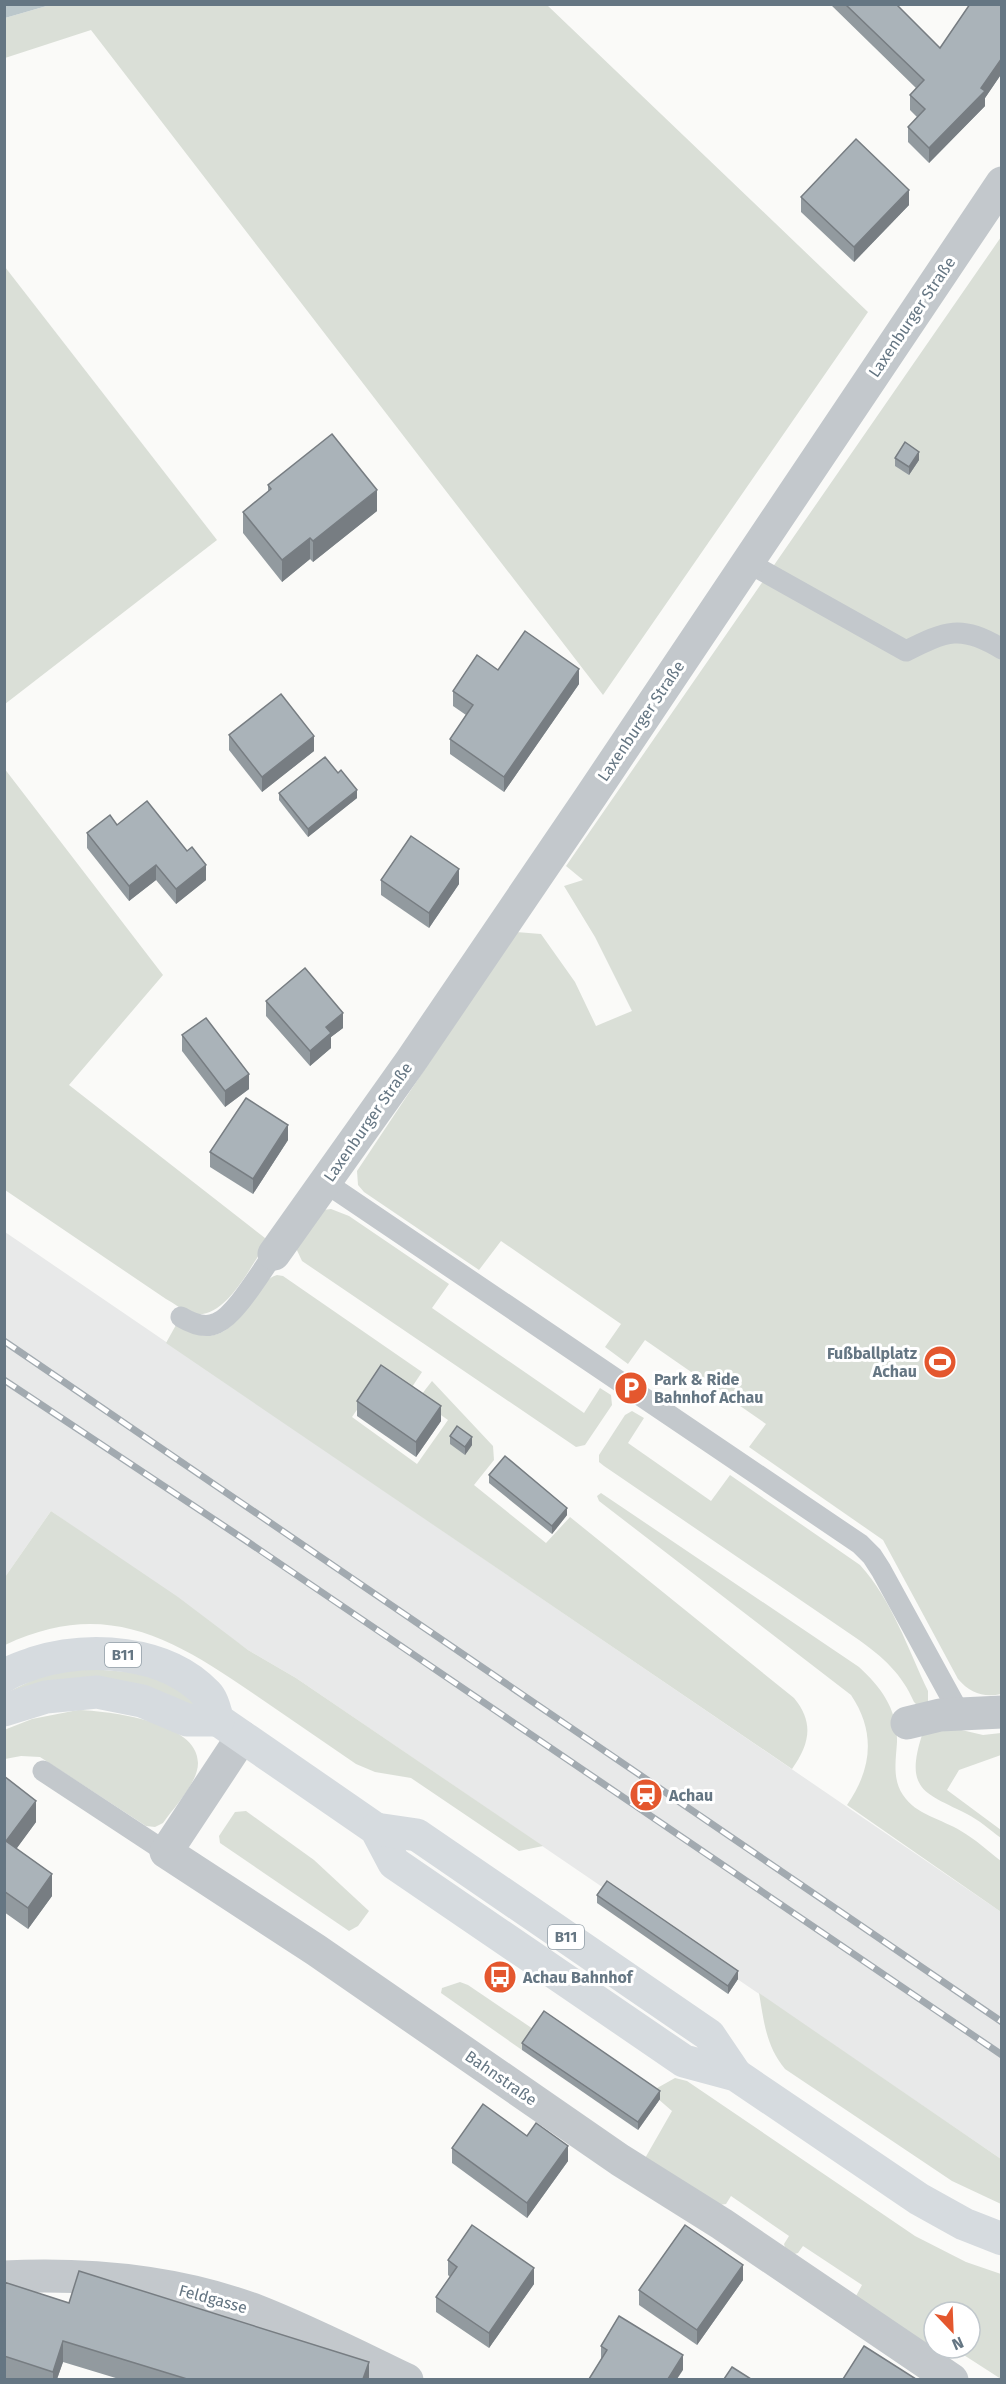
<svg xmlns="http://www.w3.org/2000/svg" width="1006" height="2384" font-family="'Fira Sans',sans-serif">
<rect width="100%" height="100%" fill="#fafaf8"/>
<polygon fill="#e8e9e9" points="5,1232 1001,1912 1001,2159 296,1678 248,1650 51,1511 5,1577"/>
<g fill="#dadfd7">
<polygon points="50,5 547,5 868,312 603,695 91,30 5,58 5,18"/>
<path d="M1001,237V1694C984,1698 970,1693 958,1679L883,1540L749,1447L766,1424L645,1340L628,1364L605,1347L621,1324L501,1241L479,1270L364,1192L358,1185L357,1171L516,932L541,934L575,982L596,1026L632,1011L595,937L564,886L583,880L566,866Z"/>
<polygon points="5,267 217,540 5,704"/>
<path d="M4,768L163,975L69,1085L265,1238L264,1247C249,1269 223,1323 191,1313C182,1310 174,1303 166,1299L5,1190Z"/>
<polygon points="331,1209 349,1216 449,1284 432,1308 584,1413 600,1388 611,1395 612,1405 585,1445 576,1447 302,1261 295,1246 323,1210"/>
<path d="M277,1275L283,1276L422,1372L408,1393L381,1375L352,1417L417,1464L448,1420L418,1399L432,1381L493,1446L494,1460L474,1485L546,1543L570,1517L794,1698C815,1723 809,1745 792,1769L166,1343L176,1325C221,1350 231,1328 257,1293C263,1285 267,1278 277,1275Z"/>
<path d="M632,1411L644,1418L628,1443L711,1501L730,1475L860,1565C892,1600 908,1649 928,1691V1702L917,1705L914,1702C902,1674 883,1657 859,1640L604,1466L599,1462V1455L625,1415Z"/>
<path d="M601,1493L859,1667C881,1687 898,1710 897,1742C896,1759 892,1779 903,1795C916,1815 942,1819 961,1831C975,1839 988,1851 1001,1861V1912L847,1805C872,1769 876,1732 851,1695L599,1501L597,1496Z"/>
<path d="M51,1511L178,1597L248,1650L296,1678L543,1846L519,1851L411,1778L375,1772L356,1764C322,1741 288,1717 254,1694C171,1637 105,1598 5,1645V1577Z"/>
<polygon points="78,1668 141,1673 179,1688 198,1707 6,1693 43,1675"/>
<path d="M78,1710C108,1711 198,1721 198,1763C198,1783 174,1807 163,1823L155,1827L146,1826L40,1757L21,1756L5,1759L4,1730L32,1719Z"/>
<path d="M953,1728L983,1735L1001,1733V1755L959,1770L947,1790L1001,1830V1838C990,1830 979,1820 967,1814C926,1793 904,1791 922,1735Z"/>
<polygon points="246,1811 314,1860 369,1911 358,1926 349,1931 220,1843 219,1836 235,1812"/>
<polygon points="460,1982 468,1985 536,2031 522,2050 441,1993 442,1988"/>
<path d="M759,1993L1001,2159V2204L952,2181L785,2069C766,2046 764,2022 759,1993Z"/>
<polygon points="675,2078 687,2081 915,2236 966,2262 1001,2274 1001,2379 953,2348 970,2348 970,2312 934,2312 934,2348 945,2348 938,2354 856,2296 862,2285 803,2246 798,2253 791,2255 786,2251 784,2244 789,2236 731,2196 726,2204 719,2205 644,2160 672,2111 650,2092"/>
</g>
<polygon fill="#bbc7cb" points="5,4 50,4 50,5 5,18"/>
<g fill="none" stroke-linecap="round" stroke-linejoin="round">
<g stroke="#c3c8cc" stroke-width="21">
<path d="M747,562L906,651C946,631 961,624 1002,649"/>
<polyline points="326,1183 860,1544 872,1556 881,1570 960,1714"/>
<path d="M181,1317C191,1323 205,1329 217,1323C236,1315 261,1271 274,1254"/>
<polyline points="43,1771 166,1852"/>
</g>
<g stroke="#c3c8cc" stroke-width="33">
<polyline points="274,1254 411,1061 591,796 1002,183"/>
<polyline points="907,1723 940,1715 1002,1712"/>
<polyline points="242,1737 166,1852 316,1950 620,2160 722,2224 952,2380"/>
<path d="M4,2277C89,2273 177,2281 257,2311C308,2331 357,2356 407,2380"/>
</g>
<g stroke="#d6dbdf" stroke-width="33">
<path d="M4,1676C13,1670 24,1667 34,1663C89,1646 165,1650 207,1694C213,1700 215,1712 218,1720L376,1829L394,1863L684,2061L736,2075L919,2199L964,2224L1002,2239"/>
<polyline points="4,1710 46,1697 97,1692 142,1701 187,1720 218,1720"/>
<polyline points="376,1829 417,1835 709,2035 736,2075"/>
</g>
<g stroke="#a2aab0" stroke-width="7">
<g id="rail">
<polyline points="4,1341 1002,2022"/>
<polyline points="4,1380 245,1540 1002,2055"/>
</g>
</g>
<use href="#rail" stroke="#fff" stroke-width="4.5" stroke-dasharray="14" stroke-linecap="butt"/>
</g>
<g fill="#929a9f">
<polygon points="830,4 896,4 940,48 1002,4 1002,73 985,98 985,106 929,163 908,142 908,127 917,117 910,110 910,95 916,88"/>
<polygon points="801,197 909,205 854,262 801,212"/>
<polygon points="895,458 919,460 909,475 895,466"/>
<polygon points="268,485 377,511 313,562 310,559 282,582 243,533 243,512 268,492"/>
<polygon points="498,670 579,684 504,792 450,754 450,739 466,715 453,706 453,691"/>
<polygon points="229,735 314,751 262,792 229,750"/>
<polygon points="279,793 357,798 308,837 279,800"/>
<polygon points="117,825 187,851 206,880 176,904 156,880 129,901 87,848 87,833"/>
<polygon points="381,880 459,884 429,928 381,895"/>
<polygon points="266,1001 343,1028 331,1037 331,1048 310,1066 266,1016"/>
<polygon points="182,1035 249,1089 225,1107 182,1051"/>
<polygon points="288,1140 253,1194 210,1167 210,1152"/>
<polygon points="357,1401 441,1421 416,1457 357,1416"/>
<polygon points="450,1436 472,1445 465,1455 450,1444"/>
<polygon points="489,1475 567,1515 552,1534 489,1483"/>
<polygon points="4,1776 36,1822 16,1849 52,1896 28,1929 4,1912"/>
<polygon points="597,1895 738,1979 728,1994 597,1903"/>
<polygon points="522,2043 660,2099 638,2130 522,2050"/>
<polygon points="527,2136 568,2161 527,2218 452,2163 452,2148"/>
<polygon points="448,2260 534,2284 489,2348 436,2312 436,2297 450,2277 448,2275"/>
<polygon points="743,2280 697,2345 639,2305 639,2290"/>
<polygon points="4,2282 69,2303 369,2379 119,2379 63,2362 57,2379 9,2379 4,2378"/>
<polygon points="601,2346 683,2370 601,2359"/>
</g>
<g fill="#777d82">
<polygon points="1002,58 1002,73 985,98 985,106 929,163 929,148 981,88"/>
<polygon points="909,190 909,205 854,262 854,247"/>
<polygon points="919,452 919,460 909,475 909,467"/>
<polygon points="377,490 377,511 313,562 313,541"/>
<polygon points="310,538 310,559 282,582 282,560"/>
<polygon points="579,669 579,684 504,792 504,777"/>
<polygon points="314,736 314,751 262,792 262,777"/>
<polygon points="357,790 357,798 308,837 308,829"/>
<polygon points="156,865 156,880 129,901 129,886"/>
<polygon points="206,865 206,880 176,904 176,889"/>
<polygon points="459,869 459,884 429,928 429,913"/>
<polygon points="343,1013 343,1028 331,1037 331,1048 310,1066 310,1051 326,1027"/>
<polygon points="249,1074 249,1089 225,1107 225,1091"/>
<polygon points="288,1125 288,1140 253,1194 253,1179"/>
<polygon points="441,1406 441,1421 416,1457 416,1442"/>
<polygon points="472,1437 472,1445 465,1455 465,1447"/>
<polygon points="567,1508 567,1515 552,1534 552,1526"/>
<polygon points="36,1801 36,1822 6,1863 6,1841"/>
<polygon points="52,1874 52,1896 28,1929 28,1908"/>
<polygon points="738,1971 738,1979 728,1994 728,1986"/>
<polygon points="660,2091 660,2099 638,2130 638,2122"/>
<polygon points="568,2146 568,2161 527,2218 527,2203"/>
<polygon points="743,2265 743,2280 697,2345 697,2330"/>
<polygon points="534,2268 534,2284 489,2348 489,2333"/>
<polygon points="63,2341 63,2362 57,2379 53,2379 53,2372"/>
<polygon points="683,2355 683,2370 677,2379 668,2379"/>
<polygon points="369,2362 369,2379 363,2379"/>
</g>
<g fill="#aab3b9" stroke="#777d82" stroke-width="1.5">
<polygon points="845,4 896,4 940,48 970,4 1002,4 1002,58 981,88 985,91 929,148 908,127 925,109 910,95 924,80"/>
<polygon points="856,139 909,190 854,247 801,197"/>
<polygon points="332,434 377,490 313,541 310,538 282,560 243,512 271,489 268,485"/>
<polygon points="905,442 919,452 909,467 895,458"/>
<polygon points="525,631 579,669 504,777 450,739 473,705 453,691 477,655 498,670"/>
<polygon points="281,694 314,736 262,777 229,735"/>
<polygon points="325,757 338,773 341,770 357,790 308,829 279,793"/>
<polygon points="147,801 187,851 192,847 206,865 176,889 156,865 129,886 87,833 110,815 117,825"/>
<polygon points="411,836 459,869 429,913 381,880"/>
<polygon points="305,968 343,1013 326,1027 331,1033 310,1051 266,1001"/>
<polygon points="206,1018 249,1074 225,1091 182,1035"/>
<polygon points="246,1098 288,1125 253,1179 210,1152"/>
<polygon points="381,1365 441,1406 416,1442 357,1401"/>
<polygon points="457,1426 472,1437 465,1447 450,1436"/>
<polygon points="505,1456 567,1508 552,1526 489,1475"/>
<polygon points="4,1776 36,1801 6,1841 52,1874 28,1908 4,1891"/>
<polygon points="607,1881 738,1971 728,1986 597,1895"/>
<polygon points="544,2011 660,2091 638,2122 522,2043"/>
<polygon points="483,2104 527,2136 536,2123 568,2146 527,2203 452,2148"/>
<polygon points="472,2225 534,2268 489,2333 436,2297 457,2267 448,2260"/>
<polygon points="685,2225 743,2265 697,2330 639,2290"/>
<polygon points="79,2271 369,2362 363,2379 187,2379 63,2341 53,2372 4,2356 4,2282 69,2303"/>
<polygon points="619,2316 683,2355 668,2379 589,2379 607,2350 601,2346"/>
<polygon points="864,2346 916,2379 843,2379"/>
<polygon points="732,2367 751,2379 724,2379"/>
</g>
<defs>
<g id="stadium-disc" transform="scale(1.725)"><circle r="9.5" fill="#e4572e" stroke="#fff"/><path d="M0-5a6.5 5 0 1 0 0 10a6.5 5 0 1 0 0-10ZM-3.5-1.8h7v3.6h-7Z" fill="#fff"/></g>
<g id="parking-disc" transform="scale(1.725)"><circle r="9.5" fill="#e4572e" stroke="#fff"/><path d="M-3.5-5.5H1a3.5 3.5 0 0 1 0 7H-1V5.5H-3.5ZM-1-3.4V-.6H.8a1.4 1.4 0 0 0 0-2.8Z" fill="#fff"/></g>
<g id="station-disc" transform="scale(1.725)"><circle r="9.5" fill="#e4572e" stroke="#fff"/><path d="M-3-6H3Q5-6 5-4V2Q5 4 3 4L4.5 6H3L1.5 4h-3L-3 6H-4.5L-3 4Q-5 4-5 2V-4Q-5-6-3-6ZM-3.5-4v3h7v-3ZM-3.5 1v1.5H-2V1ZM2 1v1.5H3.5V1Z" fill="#fff"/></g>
<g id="bus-disc" transform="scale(1.725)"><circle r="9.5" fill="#e4572e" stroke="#fff"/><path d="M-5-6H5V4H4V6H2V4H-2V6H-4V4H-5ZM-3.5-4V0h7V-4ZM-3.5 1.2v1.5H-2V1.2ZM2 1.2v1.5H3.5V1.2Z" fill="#fff"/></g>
</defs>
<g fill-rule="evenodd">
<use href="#stadium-disc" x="940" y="1362"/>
<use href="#parking-disc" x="631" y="1388"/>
<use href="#station-disc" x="646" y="1795"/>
<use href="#bus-disc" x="500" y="1977"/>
</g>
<g text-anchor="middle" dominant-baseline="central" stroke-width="6" stroke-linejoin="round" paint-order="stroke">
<g fill="#fff" stroke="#939fa8" stroke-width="1.5">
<rect x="105" y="1643" width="36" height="24" rx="4.5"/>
<rect x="548" y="1925" width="36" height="24" rx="4.5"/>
</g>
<g font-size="15" font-weight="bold" fill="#657683">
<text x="123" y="1655">B11</text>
<text x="566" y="1937">B11</text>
</g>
<g font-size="16" fill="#657683" stroke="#fff">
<text transform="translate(912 317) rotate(-56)">Laxenburger Straße</text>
<text transform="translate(641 721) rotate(-56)">Laxenburger Straße</text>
<text transform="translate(368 1122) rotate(-55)">Laxenburger Straße</text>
<text transform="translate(501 2078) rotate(35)">Bahnstraße</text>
<text transform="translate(213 2299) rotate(15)">Feldgasse</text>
</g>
<g font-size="16" font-weight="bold" fill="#657683" stroke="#fff" text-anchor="start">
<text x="917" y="1353" text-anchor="end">Fußballplatz<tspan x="917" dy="18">Achau</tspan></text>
<text x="654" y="1379">Park &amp; Ride<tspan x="654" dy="18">Bahnhof Achau</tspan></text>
<text x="669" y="1795">Achau</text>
<text x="523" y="1977">Achau Bahnhof</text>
</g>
</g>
<rect width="1006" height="2384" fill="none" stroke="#657683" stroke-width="12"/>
<g transform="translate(952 2330) rotate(157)"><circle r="28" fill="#ffffff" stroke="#c1c8cd" stroke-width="1.5"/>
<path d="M0-4.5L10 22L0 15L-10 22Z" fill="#e4572e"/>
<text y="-9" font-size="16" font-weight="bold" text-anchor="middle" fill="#657683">N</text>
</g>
</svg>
